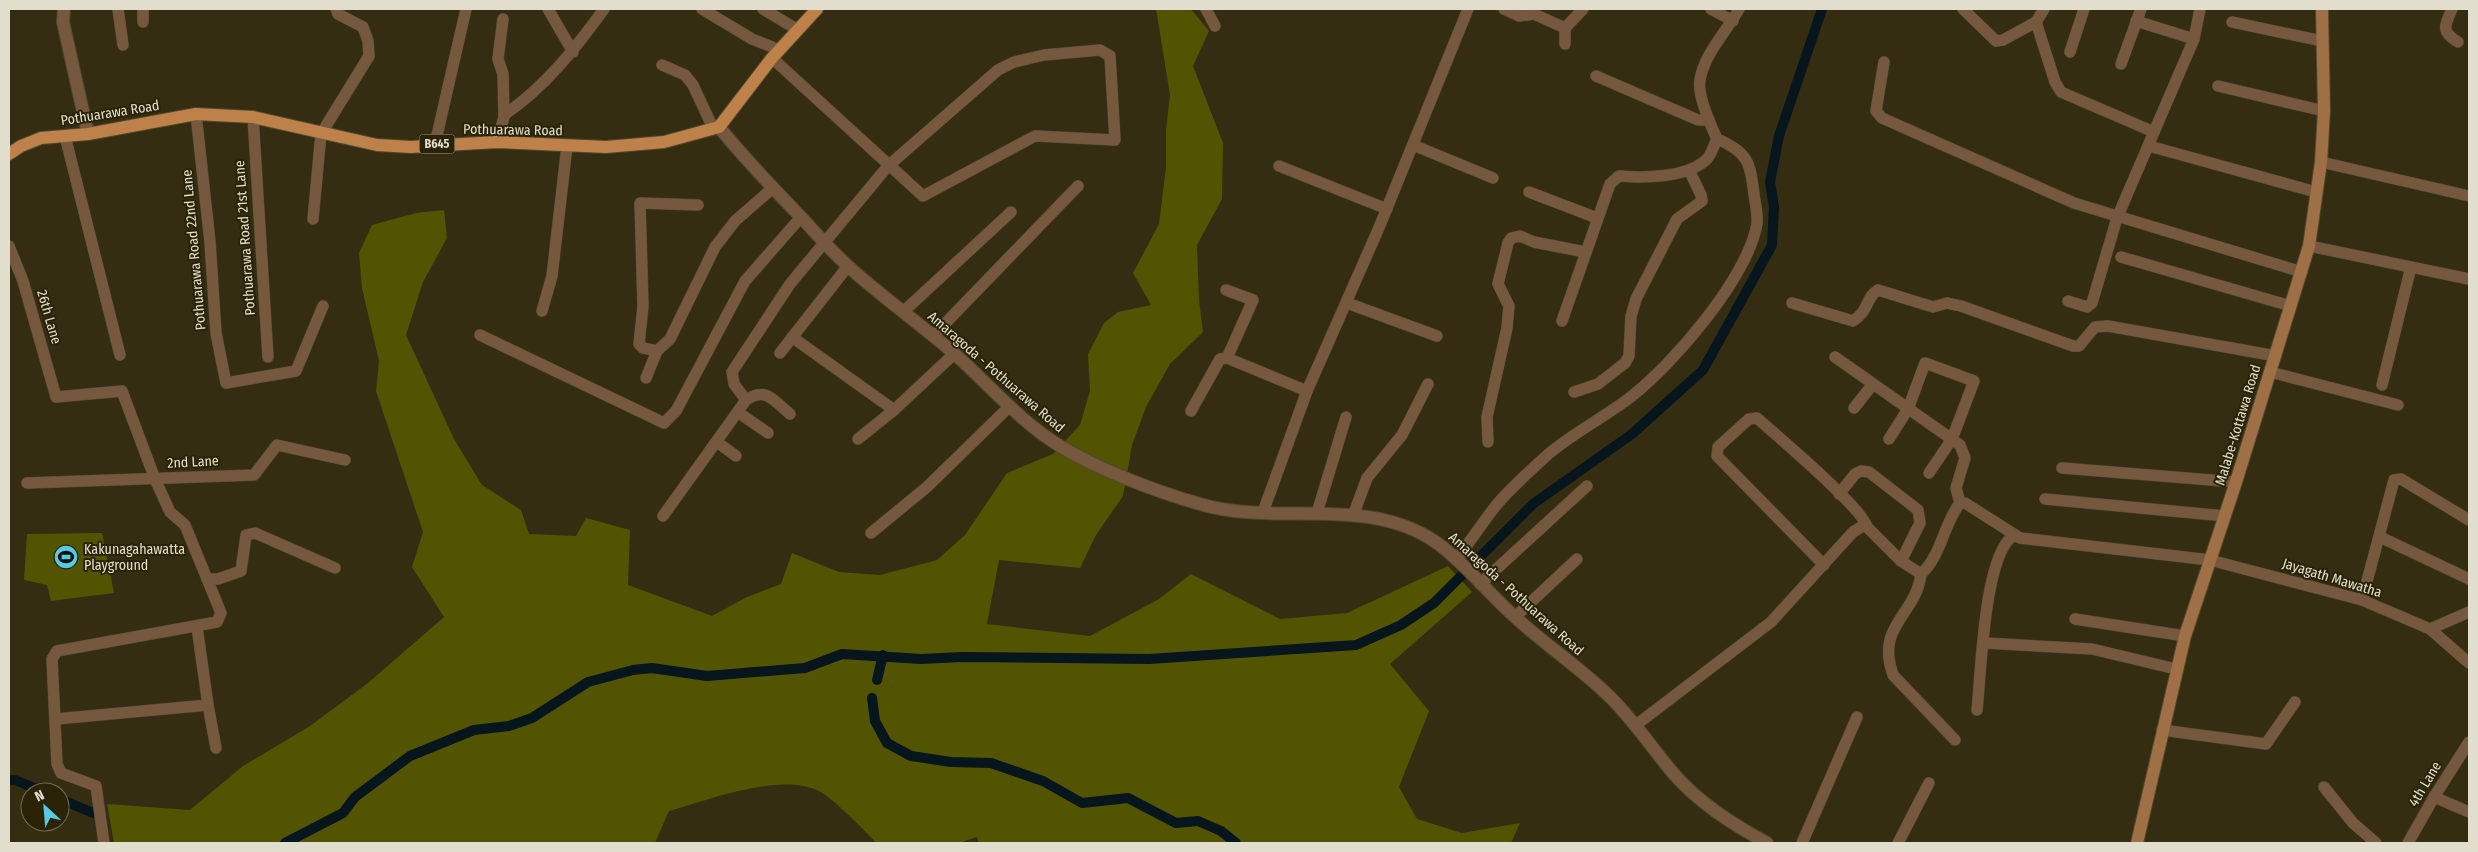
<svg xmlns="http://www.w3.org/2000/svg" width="2478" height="852" font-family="'Fira Sans Condensed',sans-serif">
<rect width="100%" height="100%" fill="#342d11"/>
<g fill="#535401">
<path d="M1156,9H1191L1209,31L1193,66L1223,143L1222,199L1197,245L1199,300L1203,332L1170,364L1146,407L1132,445L1123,496L1096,535L1080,568L999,560L987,624L1090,636L1159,599L1191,574L1280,619L1347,613L1448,566L1472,592L1390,664L1429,711L1399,787L1417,819L1462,833L1520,823L1511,843H979L977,837L959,843H876C868,833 829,795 819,791C780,772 708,800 669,811L655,843H114L107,804L190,810L243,766L310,726L368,683L444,617L412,567L423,532L376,391L379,361L362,288L359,253L372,225L416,213L444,210L447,238L423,282L406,335L454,439L482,485L521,510L529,534L576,536L586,518L630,530L628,585L712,616L747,597L781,584L792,553L839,572L880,575L937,560L965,535L1007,473L1053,454L1080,425L1090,391L1088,354L1104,323L1118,312L1151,305L1133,273L1159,224L1166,167V130L1170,95Z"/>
<polygon points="102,533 114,593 51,601 47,585 24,580 27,534"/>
</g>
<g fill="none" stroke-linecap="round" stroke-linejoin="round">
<g stroke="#07151c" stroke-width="10">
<polyline points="877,680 883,655"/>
<polyline points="872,698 875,721 887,743 911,756 951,762 991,763 1043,781 1082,803 1128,798 1176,823 1198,821 1221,831 1236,843"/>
<polyline points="9,780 15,780 44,792"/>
<polyline points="60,799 93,813"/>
<polyline points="285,843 343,813 355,797 410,756 474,730 509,726 532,718 588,682 633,670 652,668 707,676 805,668 842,654 921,659 962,657 1149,659 1356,645 1401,625 1434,603 1533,504 1632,434 1703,370 1772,245 1774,207 1770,182 1779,136 1822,9"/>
</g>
<g stroke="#50492f" stroke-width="12">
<g id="minor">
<polyline points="118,9 123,45"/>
<polyline points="143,9 143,22"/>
<polyline points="548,9 573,52"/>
<polyline points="702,9 752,39 780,50"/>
<polyline points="763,9 798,30"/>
<polyline points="1206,9 1215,26"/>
<polyline points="1504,9 1519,16 1534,14 1565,28 1565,44"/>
<polyline points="1711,9 1733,21"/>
<polyline points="1963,9 1996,41 2003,40 2036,22"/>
<polyline points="2044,9 2036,22 2055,82 2061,92 2154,132 2194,39 2200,9"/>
<path d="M2452,9C2445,26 2440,31 2458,42"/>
<polyline points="2136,21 2194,39"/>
<polyline points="2232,22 2322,41"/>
<polyline points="1565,28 1583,9"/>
<polyline points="2070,52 2084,9"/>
<polyline points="1884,62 1876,111 1882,118 2074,203 2302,272"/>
<polyline points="2121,64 2141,9"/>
<polyline points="662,65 685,75 693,85 713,128"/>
<polyline points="1596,76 1698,120 1709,120"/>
<polyline points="2218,86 2324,111"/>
<polyline points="196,114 210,242 216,333 226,383 296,371 323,306"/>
<path d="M504,115C545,87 575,49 604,9"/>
<polyline points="253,117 268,357"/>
<polyline points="65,136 120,355"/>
<polyline points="497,142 504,117 503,74 498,59 503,19"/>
<polyline points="435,144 466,9"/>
<polyline points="1413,145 1493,178"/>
<polyline points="2149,146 2316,192"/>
<polyline points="2321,162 2469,196"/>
<polyline points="1279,166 1387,209"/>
<polyline points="1529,192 1597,218"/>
<polyline points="313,219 321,134 369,56 368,41 363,27 338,14 336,9"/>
<polyline points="9,246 23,281 56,397 122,391 155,479 170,512 185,525 221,613 217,622 57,651 52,659 57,764 61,773 96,786 104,843"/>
<polyline points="2309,246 2469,279"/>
<polyline points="2121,257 2291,306"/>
<polyline points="1226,290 1253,300 1227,358"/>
<polyline points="2068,301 2087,307 2092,303 2117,218 2154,132"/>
<polyline points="1347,303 1437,336"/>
<path d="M1792,303L1853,321C1870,310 1865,298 1878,290L1933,307L1947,303L1961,306L2073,346H2079L2095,327L2108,326L2276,356"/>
<polyline points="542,311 552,276 567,146"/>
<polyline points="903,312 1011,212"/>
<path d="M1562,321L1610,184L1619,176C1644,178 1686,178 1706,160C1711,156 1714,145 1717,139"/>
<polyline points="480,335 664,423 676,411 745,281 801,217"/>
<polyline points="933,336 1078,186"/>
<polyline points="792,337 894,410 954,354"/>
<polyline points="657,351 643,348 639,344 643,306 640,203 698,205"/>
<polyline points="780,353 848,266"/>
<polyline points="1835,357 1960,445 1965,458 1956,488 1960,503"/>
<polyline points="2270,372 2398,405"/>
<polyline points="646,378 657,351 670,339 715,247 735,221 773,188"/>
<polyline points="2382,385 2411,267"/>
<polyline points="1574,392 1598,384 1625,363 1629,356 1631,316 1636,299 1677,219 1702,201 1701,195 1689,170"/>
<path d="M746,400C766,386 774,401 790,414"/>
<polyline points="1854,408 1873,384"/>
<polyline points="1191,411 1220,359 1227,358 1307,391"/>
<polyline points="739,413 768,433"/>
<polyline points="858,439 894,410"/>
<polyline points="1889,439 1908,409 1925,363 1974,381 1952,439 1929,473"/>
<polyline points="717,442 736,456"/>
<polyline points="1488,442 1487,417 1507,328 1509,306 1498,284 1508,243 1511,238 1520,236 1534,242 1585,252"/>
<polyline points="2062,468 2236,482"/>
<polyline points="27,483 254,475 277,445 345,460"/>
<polyline points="1839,494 1855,474 1861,471 1869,472 1918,510 1920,523 1901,561"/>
<polyline points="2045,499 2225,516"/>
<polyline points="1263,512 1307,391 1378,230 1468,9"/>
<polyline points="1317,513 1346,417"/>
<polyline points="663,516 746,400 734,384 732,372 790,284 888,166 998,70 1014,62 1044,55 1100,50 1110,56 1115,140 1035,136 923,196 772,58"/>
<polyline points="1353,516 1367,478 1402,435 1428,384"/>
<polyline points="871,533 927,487 1010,406"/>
<polyline points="2380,537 2469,579"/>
<path d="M1456,560C1469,543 1481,525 1494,508C1508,490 1528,473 1545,457C1572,433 1604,418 1632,396C1675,362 1747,278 1757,224C1758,214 1755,203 1754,194C1750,162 1748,152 1717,139C1711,126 1697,94 1700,80C1704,54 1727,31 1739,9"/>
<path d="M1824,565L1717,456L1718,447L1749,419L1757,418C1777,436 1862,507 1867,527L1901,561L1921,574C1942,555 1943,525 1960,503H1965L2020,538L2210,560L2362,600L2430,629L2469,663"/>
<path d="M1921,574C1916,616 1875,625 1893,675L1955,740"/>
<polyline points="207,579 218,579 241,571 246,535 255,533 335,568"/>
<polyline points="1480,584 1587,486"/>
<polyline points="2362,600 2394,480 2401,479 2469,520"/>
<polyline points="1515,617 1577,559"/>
<polyline points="2075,619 2185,636"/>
<polyline points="2430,629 2469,612"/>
<polyline points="1985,643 2092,649 2176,669"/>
<polyline points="208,705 216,748"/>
<path d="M1977,710C1981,674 1984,555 2013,536"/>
<polyline points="56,719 208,705 197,627"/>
<polyline points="1636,725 1771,622 1853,532 1863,526 1867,527"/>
<polyline points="2162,730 2266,744 2295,702"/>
<polyline points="2324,787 2353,823 2376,843"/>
<polyline points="2434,797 2469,812"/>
<polyline points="1802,843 1857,717"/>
<polyline points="1898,843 1929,783"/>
<polyline points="2408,843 2434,797 2469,742"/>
</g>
</g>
<g stroke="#50492f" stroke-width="14">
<g id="tertiary">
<polyline points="64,9 63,22 88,134"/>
<path d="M719,127C744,158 771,186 799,215C815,232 831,251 849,267C883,298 921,324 956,355C988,384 1023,424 1060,446C1097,469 1157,492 1200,504C1276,527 1368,494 1437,543C1465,563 1488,593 1514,616C1546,646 1584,670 1614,701C1636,724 1653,749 1673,773C1699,803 1732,824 1767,843"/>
</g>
</g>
<g stroke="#50492f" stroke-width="14">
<polyline id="secondary" points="2137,843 2185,636 2236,482 2309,246 2321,162 2324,111 2322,9"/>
</g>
<g stroke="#50492f" stroke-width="14">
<polyline id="primary" points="9,154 21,146 41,138 88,134 196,114 253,117 377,145 411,147 497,142 606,147 664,142 719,127 772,58 817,9"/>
</g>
<use href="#minor" stroke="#76583f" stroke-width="11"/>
<use href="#tertiary" stroke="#76583f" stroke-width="12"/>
<use href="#secondary" stroke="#9f6f45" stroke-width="12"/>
<use href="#primary" stroke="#be8149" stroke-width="12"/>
</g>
<defs>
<g id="stadium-disc" transform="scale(1.25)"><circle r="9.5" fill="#57c9e2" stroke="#2a2307"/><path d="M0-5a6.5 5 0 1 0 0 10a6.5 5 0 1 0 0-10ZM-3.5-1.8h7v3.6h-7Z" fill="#111"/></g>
</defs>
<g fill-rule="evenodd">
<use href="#stadium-disc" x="66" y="557"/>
</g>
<g text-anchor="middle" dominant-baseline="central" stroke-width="4" stroke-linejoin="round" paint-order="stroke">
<rect fill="#2a2307" stroke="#aba692" stroke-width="1" x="419.5" y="134.5" width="35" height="19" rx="4"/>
<g font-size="12" font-weight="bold" fill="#e2dece">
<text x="437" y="144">B645</text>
</g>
<g font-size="14" fill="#e2dece" stroke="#2a2307">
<text transform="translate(110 113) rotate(-9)">Pothuarawa Road</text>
<text transform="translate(513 130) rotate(1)">Pothuarawa Road</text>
<text transform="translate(245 238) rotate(-94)">Pothuarawa Road 21st Lane</text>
<text transform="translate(194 250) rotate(-95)">Pothuarawa Road 22nd Lane</text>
<text transform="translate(49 317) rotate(74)">26th Lane</text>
<text transform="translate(996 372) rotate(41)">Amaragoda - Pothuarawa Road</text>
<text transform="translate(2238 425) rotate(-73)">Malabe-Kottawa Road</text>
<text transform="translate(193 462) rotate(-3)">2nd Lane</text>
<text transform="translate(2332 578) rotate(17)">Jayagath Mawatha</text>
<text transform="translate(1516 594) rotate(42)">Amaragoda - Pothuarawa Road</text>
<text transform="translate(2425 784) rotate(-59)">4th Lane</text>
</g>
<g font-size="14" fill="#e2dece" stroke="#2a2307" text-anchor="start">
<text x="84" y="549">Kakunagahawatta<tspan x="84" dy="16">Playground</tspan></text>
</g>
</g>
<rect width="2478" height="852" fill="none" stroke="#e2dece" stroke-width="20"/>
<g transform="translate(45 807) rotate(334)"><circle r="24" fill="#2a2307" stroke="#746e57"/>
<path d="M0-4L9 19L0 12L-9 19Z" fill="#57c9e2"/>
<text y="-8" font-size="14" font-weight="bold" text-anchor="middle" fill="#e2dece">N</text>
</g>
</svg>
